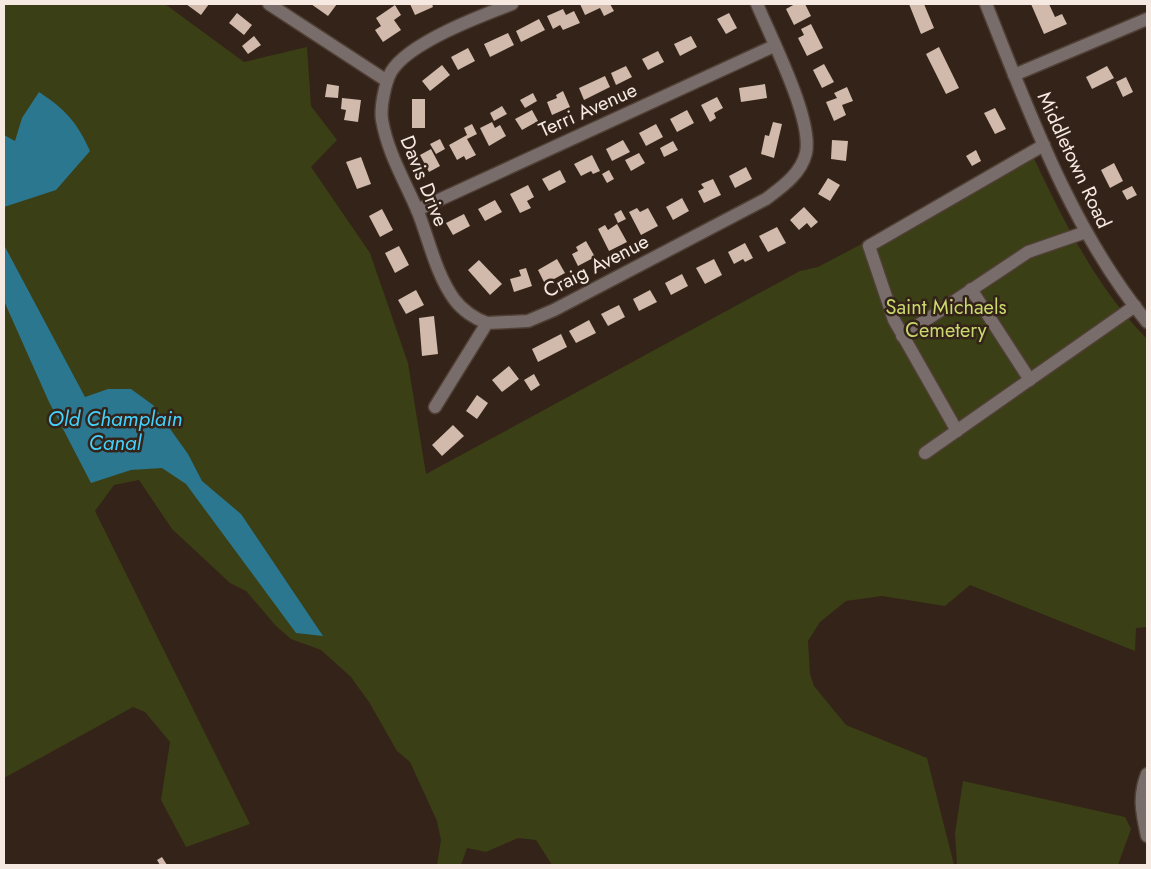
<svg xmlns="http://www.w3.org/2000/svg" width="1151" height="869" font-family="Jost,sans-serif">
<rect width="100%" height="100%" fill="#342318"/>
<g fill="#3a3f15">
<path d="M4,4H165L244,62L307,47L311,106L337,140L311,167L370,253L408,363L426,474L800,271L818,267L1032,154C1063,220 1096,287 1147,339V627L1136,628L1135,651L970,585L945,606L882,596L846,601L820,622L808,641L810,674L814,686L846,725L927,758L954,865H552L536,840L518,838L486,852L467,848L461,865H437L441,840L437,821L410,762L397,751L369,702L351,677L321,650L291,639L276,626L246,591L230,583L172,529L139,480L114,485L95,511L250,824L186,847L161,800L170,742L145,712L133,707L4,778Z"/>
<polygon points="963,781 1125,817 1131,829 1118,865 957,865 955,833"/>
</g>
<g fill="#2b7790">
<path d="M39,92C65,109 77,122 90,151L56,190L4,207V135L15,141L22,118Z"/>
<polygon points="4,245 85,397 108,389 131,389 153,405 188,454 202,481 241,514 323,636 296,633 186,484 162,468 131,470 91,483 49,402 4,301"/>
</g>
<g fill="#d1baac">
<polygon points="186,4 209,4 201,15"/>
<polygon points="311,4 337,4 328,16"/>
<polygon points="410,4 432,4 433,7 415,15"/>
<polygon points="580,4 610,4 614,11 604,16 600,8 585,15"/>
<polygon points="795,4 805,4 811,16 794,25 786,9"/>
<polygon points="909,4 924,4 934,28 921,34"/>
<polygon points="1031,4 1049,4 1055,17 1062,14 1067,24 1044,34"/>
<polygon points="395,5 401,15 394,20 401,30 383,42 375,30 381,26 376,18"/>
<polygon points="563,9 566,15 574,11 580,23 563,30 560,25 553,29 547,16"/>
<polygon points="237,13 252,25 244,35 229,23"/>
<polygon points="729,13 737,28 726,34 717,19"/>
<polygon points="539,19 545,30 521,42 516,31"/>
<polygon points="811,24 823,48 807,56 798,38 804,35 801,29"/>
<polygon points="508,33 514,45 490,57 484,44"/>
<polygon points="254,36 261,45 248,54 242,46"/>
<polygon points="691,36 697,47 680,56 674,44"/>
<polygon points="939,47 959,88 946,94 926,54"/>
<polygon points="468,48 475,61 458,70 451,57"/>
<polygon points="658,51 664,62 648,70 642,59"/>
<polygon points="824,64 834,82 822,88 813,70"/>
<polygon points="442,65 450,75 430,91 422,81"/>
<polygon points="626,66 632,77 616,85 611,73"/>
<polygon points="1107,66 1114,78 1092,89 1086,77"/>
<polygon points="605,76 610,87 584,100 579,88"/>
<polygon points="1126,77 1133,92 1123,97 1116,82"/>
<polygon points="327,84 339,86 338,98 325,97"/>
<polygon points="765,84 767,98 741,102 739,88"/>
<polygon points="847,87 853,101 842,105 846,115 834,121 826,102 837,98 834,93"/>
<polygon points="563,91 570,107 552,115 547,102 557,98 556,95"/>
<polygon points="533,93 537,101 525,108 520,100"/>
<polygon points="717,97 723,108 714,113 716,118 710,122 701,105"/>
<polygon points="342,98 361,100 358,122 344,120 346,110 341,109"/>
<rect x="412" y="99" width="13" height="29"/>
<polygon points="502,106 507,114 494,121 490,113"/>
<polygon points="995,108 1006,129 995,134 984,113"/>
<polygon points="532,110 538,121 522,130 515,119"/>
<polygon points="687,110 694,123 677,132 670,119"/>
<polygon points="492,122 495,128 500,125 506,136 489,146 480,128"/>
<polygon points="773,122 782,124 774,158 761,154 765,135 769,136"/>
<polygon points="472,124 477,134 467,139 476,155 466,160 464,156 457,160 449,145 467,135 464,128"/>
<polygon points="656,124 663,137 646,146 639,133"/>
<polygon points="440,139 445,149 436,154 430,144"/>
<polygon points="623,140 630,152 612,161 606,149"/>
<polygon points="832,140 848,141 846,161 831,159"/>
<polygon points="673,141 678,150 664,157 660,148"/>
<polygon points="431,149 440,166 429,172 420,155"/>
<polygon points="976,150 981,161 972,166 966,156"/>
<polygon points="639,153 645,163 631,171 625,160"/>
<polygon points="592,155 600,171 593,174 591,171 581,176 574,164"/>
<polygon points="361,157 371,184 357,189 346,162"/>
<polygon points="1114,163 1123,181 1110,188 1101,170"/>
<polygon points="746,167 752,179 735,188 729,176"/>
<polygon points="560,170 566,182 549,191 542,179"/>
<polygon points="609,170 614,179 607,183 602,174"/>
<polygon points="828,178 840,185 830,201 818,194"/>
<polygon points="713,179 721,195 704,203 698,191 704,188 701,184"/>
<polygon points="528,185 534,197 527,201 531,208 520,213 510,194"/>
<polygon points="1132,186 1137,195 1127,200 1122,191"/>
<polygon points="682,198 689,211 673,220 666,207"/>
<polygon points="495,200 502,212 485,221 478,209"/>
<polygon points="804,207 818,222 811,228 807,223 799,230 790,220"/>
<polygon points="637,208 640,212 648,208 658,226 641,235 629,212"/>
<polygon points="382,209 393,230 380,237 369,216"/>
<polygon points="621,210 626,219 618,223 614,214"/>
<polygon points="464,214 470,226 453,235 446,223"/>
<polygon points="617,224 627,242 609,251 598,229 605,225 608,230"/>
<polygon points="777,227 786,243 768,252 759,236"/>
<polygon points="586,241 595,257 578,266 572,254 578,251 576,247"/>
<polygon points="745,243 753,258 745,262 743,259 734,264 728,252"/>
<polygon points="399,246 409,265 395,273 385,253"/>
<polygon points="557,259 565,273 545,284 538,270"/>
<polygon points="714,259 722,275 705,284 696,268"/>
<polygon points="479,260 502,284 490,295 468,270"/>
<polygon points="526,268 532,286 514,292 510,279 521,276 519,270"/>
<polygon points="682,274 688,286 671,295 665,283"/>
<polygon points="416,290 424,305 406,314 398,300"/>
<polygon points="650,290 657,302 639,311 633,299"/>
<polygon points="619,305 625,317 608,326 601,314"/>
<polygon points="434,316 438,354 422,356 419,318"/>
<polygon points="589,320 596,333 576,343 569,331"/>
<polygon points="561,334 567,347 538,362 532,349"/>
<polygon points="509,366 519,379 502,392 492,380"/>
<polygon points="534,374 540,385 531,391 524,380"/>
<polygon points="477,395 488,403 477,419 466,411"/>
<polygon points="453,425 464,436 442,456 432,445"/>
<polygon points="162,857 167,865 160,865 157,860"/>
</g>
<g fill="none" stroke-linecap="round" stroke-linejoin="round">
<g stroke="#4f3f34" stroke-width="15">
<g id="minor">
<polyline points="269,4 387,81"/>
<path d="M986,4C1030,114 1071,229 1147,322"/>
<polyline points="1014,75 1147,19"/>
<polyline points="417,210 774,46"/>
<polyline points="971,289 1030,380"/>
<path d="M487,323C475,319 462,310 454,299C436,274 429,240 418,212C405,181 388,154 382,120C380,108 385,83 391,72C408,43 480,16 512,4"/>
<polyline points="902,336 1028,252 1086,232"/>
<path d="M435,407L487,323L528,321L554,310L766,199C782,187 801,174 806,153C813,119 771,38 757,4"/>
<polyline points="957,431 894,320 869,246 1044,145"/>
<polyline points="925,453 1135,306"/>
<path d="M1147,774C1138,797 1142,813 1147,836"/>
</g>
</g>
<use href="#minor" stroke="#786d6b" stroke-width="12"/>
</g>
<g text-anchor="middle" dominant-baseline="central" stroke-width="5" stroke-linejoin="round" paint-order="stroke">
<g font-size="20" fill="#f5e9e2" stroke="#342318">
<text transform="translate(588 110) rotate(-24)">Terri Avenue</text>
<text transform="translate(1074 160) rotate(65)">Middletown Road</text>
<text transform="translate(424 181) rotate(68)">Davis Drive</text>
<text transform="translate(596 266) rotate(-27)">Craig Avenue</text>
</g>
<g font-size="20" fill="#c9d96e" stroke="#342318">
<text x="946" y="307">Saint Michaels<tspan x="946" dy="23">Cemetery</tspan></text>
</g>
<g font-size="21" font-style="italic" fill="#43d3ff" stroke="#342318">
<text x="115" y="419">Old Champlain<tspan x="115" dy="24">Canal</tspan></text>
</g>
</g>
<rect width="1151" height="869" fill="none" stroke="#f5e9e2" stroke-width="10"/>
</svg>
